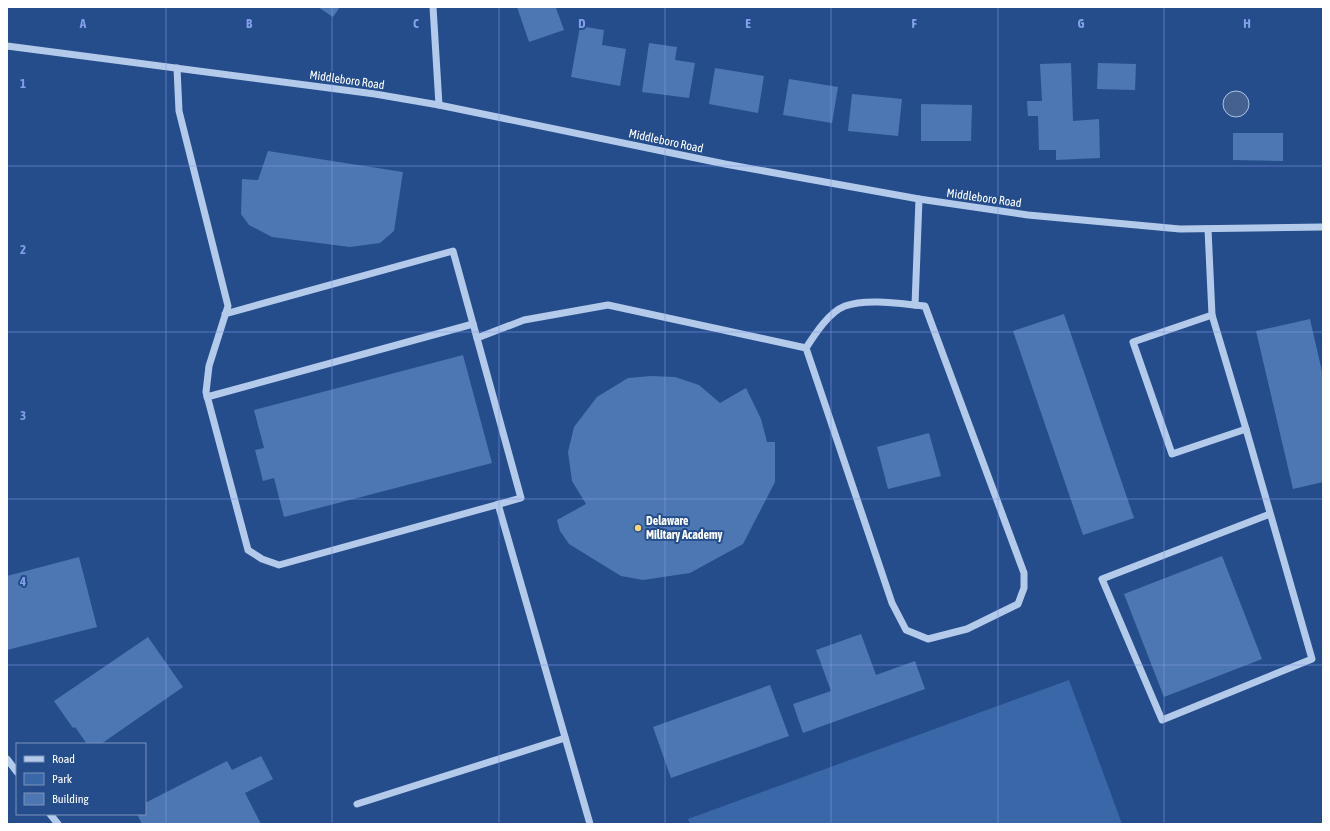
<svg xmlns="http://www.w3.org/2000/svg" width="1330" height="831" font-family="'Asap Condensed',sans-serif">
<rect width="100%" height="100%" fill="#254d8c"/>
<polygon fill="#3967a8" points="1069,680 1122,824 690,824 688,819"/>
<circle fill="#45618f" stroke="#a8c4eb" cx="1236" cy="104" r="13"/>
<g fill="#4d77b2">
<polygon points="318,7 340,7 333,17"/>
<polygon points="517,7 559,7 556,8 564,30 529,42"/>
<polygon points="580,26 604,30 602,45 626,49 620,86 571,77"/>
<polygon points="649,43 677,47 675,60 695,63 689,98 642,92"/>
<polygon points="1071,63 1073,121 1099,119 1100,158 1056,160 1056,150 1039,150 1038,116 1028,116 1027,101 1042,101 1040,64"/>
<polygon points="1098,63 1136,64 1135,90 1097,89"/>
<polygon points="715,68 764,76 758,113 709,104"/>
<polygon points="789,79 838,87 832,123 783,115"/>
<polygon points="852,94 902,99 898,136 848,131"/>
<polygon points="921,104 972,105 971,141 921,141"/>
<polygon points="1233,133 1283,133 1283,161 1233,160"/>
<polygon points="268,151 403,172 394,231 380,243 350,247 272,237 249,225 241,214 242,179 258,180"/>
<polygon points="1064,314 1134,518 1083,535 1013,331"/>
<polygon points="1310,319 1323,376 1323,482 1293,489 1256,331"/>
<polygon points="463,355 492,463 284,517 274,478 263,481 255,450 264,448 254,410"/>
<polygon points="651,376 675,377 699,385 720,403 746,388 761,419 767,442 775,442 775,482 743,544 690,573 643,580 621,576 569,544 560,531 557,520 586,504 572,481 568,452 574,427 597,397 628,378"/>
<polygon points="929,433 941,476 888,489 877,447"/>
<polygon points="1222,556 1262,659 1164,697 1124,594"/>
<polygon points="79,557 97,627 7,650 7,576"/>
<polygon points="861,634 876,675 915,661 925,689 803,733 793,704 831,691 816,650"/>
<polygon points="148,637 183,687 101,744 87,744 75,727 73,728 54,701"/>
<polygon points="770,685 789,736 671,778 653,727"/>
<polygon points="261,756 273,779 245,793 261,824 142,824 137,814 145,814 145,803 227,761 232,770"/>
</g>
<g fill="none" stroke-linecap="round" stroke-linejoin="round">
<g stroke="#b4caea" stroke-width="7">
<polyline points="433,7 439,105"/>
<polyline points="7,46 375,94 439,105 725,164 919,199 1028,215 1180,229 1323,227"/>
<polyline points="177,68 179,111 228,306 209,366 206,392 248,550 262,559 279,565 521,498 453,251 225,314"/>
<polyline points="1208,229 1212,315 1133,342 1172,454 1246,429 1312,659 1162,720 1102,579 1270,514"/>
<polyline points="915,305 919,199"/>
<polyline points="1212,315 1246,429"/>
<path d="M477,338L524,320L608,305L806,348C815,334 829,312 845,306C867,298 902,304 925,306L1024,573V588L1018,604L967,629L928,639L906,630L892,603L806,348"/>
<polyline points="207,397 473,324"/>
<polyline points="498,504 590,824"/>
<polyline points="7,759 17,772"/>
<polyline points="357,804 565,738"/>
<polyline points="50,814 58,824"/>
</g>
</g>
<path fill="none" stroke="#839eea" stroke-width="1" stroke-opacity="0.55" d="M166,7V824M332,7V824M499,7V824M665,7V824M831,7V824M998,7V824M1164,7V824M7,166H1323M7,332H1323M7,499H1323M7,665H1323"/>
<circle fill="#f4d678" stroke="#254d8c" stroke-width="1.5" cx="638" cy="528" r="4"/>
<g text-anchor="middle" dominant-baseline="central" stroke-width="4" stroke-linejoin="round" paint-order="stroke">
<g font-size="12" fill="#fff" stroke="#254d8c">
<text transform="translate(347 80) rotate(8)">Middleboro Road</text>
<text transform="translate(666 141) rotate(12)">Middleboro Road</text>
<text transform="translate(984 198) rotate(8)">Middleboro Road</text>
</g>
<g font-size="12" font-weight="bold" fill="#fff" stroke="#254d8c" text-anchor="start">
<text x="646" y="521">Delaware<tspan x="646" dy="14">Military Academy</tspan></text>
</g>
</g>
<g font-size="13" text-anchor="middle" font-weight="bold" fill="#839eea" stroke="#254d8c" stroke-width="4" stroke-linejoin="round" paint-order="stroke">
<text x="83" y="28">A</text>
<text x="249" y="28">B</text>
<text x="416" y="28">C</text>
<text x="582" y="28">D</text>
<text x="748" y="28">E</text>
<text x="914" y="28">F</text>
<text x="1081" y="28">G</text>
<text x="1247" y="28">H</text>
<text x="23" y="88">1</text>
<text x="23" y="254">2</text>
<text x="23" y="420">3</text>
<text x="23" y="586">4</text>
</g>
<rect width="1330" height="831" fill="none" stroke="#ffffff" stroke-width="16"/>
<rect x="16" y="743" width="130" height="72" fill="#254d8c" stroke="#7c94ba"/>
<rect x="24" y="756" width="20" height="6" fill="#b4caea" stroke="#7c94ba"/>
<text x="52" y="763" font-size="12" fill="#ffffff">Road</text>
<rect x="24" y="773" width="20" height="12" fill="#3967a8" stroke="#7c94ba"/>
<text x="52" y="783" font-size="12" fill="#ffffff">Park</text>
<rect x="24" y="793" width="20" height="12" fill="#4d77b2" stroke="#7c94ba"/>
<text x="52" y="803" font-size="12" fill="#ffffff">Building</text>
</svg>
